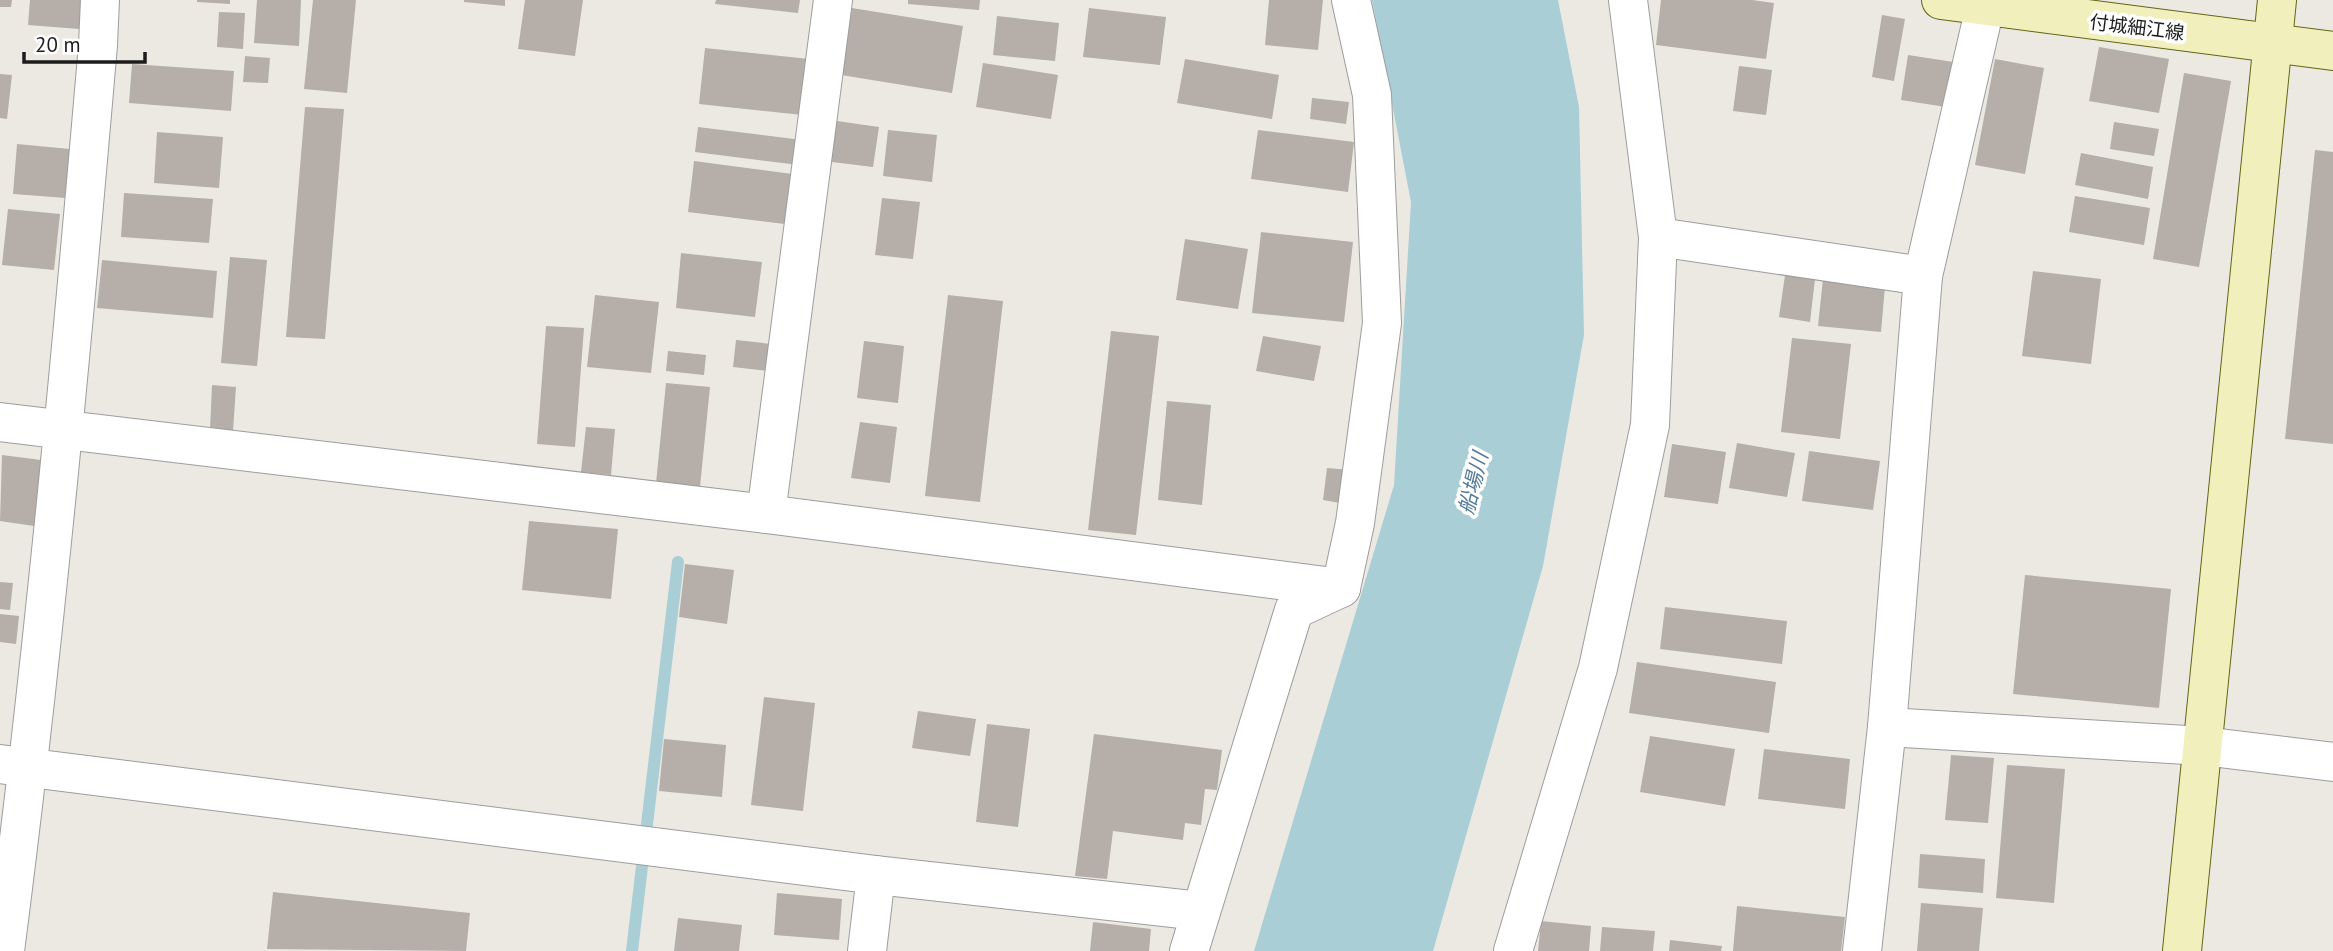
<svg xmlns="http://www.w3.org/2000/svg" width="2333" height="951" font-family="'PT Sans','Noto Sans JP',sans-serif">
<rect width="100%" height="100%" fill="#ece9e3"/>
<polygon fill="#a9ced5" points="1372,0 1558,0 1579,107 1584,335 1543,566 1433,951 1254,951 1394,485 1411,202"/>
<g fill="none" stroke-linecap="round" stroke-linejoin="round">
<polyline stroke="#a9ced5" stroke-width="12" points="632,951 678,562"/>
</g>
<g fill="#b5aea9">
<polygon points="0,0 12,0 11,7 0,7"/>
<polygon points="30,0 82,0 79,29 28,25"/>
<polygon points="197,0 230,0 230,4 197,2"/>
<polygon points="257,0 301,0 299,46 254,43"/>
<polygon points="313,0 356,0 347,93 304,89"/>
<polygon points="464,0 505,0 505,6 464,2"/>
<polygon points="525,0 583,0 575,56 518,49"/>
<polygon points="716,0 800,0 798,13 715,4"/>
<polygon points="908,0 980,0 979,10 908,4"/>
<polygon points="1269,0 1323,0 1318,50 1265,45"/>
<polygon points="1661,0 1752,0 1774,3 1766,59 1656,45"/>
<polygon points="852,8 963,26 952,93 841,75"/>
<polygon points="1089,8 1166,17 1160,65 1083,57"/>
<polygon points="219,12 245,13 243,49 217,47"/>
<polygon points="1882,15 1905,19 1894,81 1872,77"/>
<polygon points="997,16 1059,23 1055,61 993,55"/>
<polygon points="2099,47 2169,59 2159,113 2089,101"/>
<polygon points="705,48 809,59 803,115 699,104"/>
<polygon points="1908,55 1960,63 1952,108 1901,100"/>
<polygon points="245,56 270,58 268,83 243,82"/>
<polygon points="1185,59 1279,75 1272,119 1177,103"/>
<polygon points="1995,59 2044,68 2025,174 1975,165"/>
<polygon points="983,63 1058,75 1051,119 976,107"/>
<polygon points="132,64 234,71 231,111 129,103"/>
<polygon points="1739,66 1772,70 1766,115 1733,111"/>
<polygon points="2184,73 2231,81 2199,267 2153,259"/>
<polygon points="0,74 12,75 7,119 0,118"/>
<polygon points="1312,98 1349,102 1346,124 1310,119"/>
<polygon points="305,107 344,109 325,339 286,337"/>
<polygon points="830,120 879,127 873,167 824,161"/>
<polygon points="2114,122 2159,129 2154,156 2110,149"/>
<polygon points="698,127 802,140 799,165 695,152"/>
<polygon points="888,130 937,135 932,182 883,176"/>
<polygon points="1258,130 1354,142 1348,192 1251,179"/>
<polygon points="157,132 223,137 219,188 154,183"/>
<polygon points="17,144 70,149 66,198 13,194"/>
<polygon points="2315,150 2333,152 2333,444 2285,439"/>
<polygon points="2081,153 2153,167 2148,199 2075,185"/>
<polygon points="694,161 800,175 793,225 688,212"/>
<polygon points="124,193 213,199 209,243 121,237"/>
<polygon points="2075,196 2150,208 2144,245 2069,232"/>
<polygon points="882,198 920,202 913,259 875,255"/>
<polygon points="8,209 60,214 54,270 2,265"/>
<polygon points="1261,232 1353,242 1344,322 1252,313"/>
<polygon points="1185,239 1248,249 1238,309 1176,300"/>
<polygon points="681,253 762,262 755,317 676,308"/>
<polygon points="230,257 267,260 257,366 221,363"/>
<polygon points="102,260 217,271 213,318 97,308"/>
<polygon points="2033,271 2101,279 2091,364 2022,356"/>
<polygon points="1785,275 1815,279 1810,322 1779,317"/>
<polygon points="1823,279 1885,286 1881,332 1818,326"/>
<polygon points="595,295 659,302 651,373 587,367"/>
<polygon points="948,295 1003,301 980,502 925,496"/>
<polygon points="546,326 584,328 575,447 537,444"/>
<polygon points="1111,331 1159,336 1136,535 1088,530"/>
<polygon points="1263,336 1321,346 1314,381 1256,371"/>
<polygon points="1792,338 1851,344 1840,439 1781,432"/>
<polygon points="736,340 772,344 769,371 733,367"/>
<polygon points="864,341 904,346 898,403 857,398"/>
<polygon points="668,351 706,355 704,375 666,371"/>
<polygon points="666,383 710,387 700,487 656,483"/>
<polygon points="212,385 236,387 233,431 210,430"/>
<polygon points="1167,401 1211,405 1202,505 1158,500"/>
<polygon points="860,422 897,427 890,483 851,478"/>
<polygon points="586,427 615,429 611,475 581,472"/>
<polygon points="1737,443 1795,453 1787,497 1729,488"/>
<polygon points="1672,444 1726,452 1718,504 1664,497"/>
<polygon points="1809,451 1880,461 1873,510 1802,501"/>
<polygon points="2,455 41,460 34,526 0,521"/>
<polygon points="1327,468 1350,470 1346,504 1323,500"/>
<polygon points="529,521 618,529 611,599 522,590"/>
<polygon points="685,564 734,570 727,624 679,617"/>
<polygon points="2025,575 2171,589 2159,708 2013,694"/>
<polygon points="0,582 13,583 10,610 0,609"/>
<polygon points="1665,607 1787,621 1782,664 1660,649"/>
<polygon points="0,614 19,616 16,644 0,642"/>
<polygon points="1637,662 1776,682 1769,733 1629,713"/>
<polygon points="764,697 815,703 803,811 751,805"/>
<polygon points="918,711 976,719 970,756 912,748"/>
<polygon points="987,724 1030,729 1018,827 976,822"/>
<polygon points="1094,734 1222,750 1217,790 1205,789 1201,825 1185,823 1183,840 1113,831 1107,879 1075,876"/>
<polygon points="1650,736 1735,749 1725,806 1640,792"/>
<polygon points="664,739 726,745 722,797 659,791"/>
<polygon points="1764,749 1850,759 1845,809 1758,799"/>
<polygon points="1951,755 1994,758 1988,823 1945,820"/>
<polygon points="2007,765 2065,769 2054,903 1996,898"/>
<polygon points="1920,854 1985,859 1983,893 1918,888"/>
<polygon points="273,892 470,913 466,951 267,949"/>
<polygon points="777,893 842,899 839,940 774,935"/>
<polygon points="1921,903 1983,908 1979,951 1917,951"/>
<polygon points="1737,906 1845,917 1841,951 1733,951"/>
<polygon points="678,918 742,925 739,951 674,951"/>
<polygon points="1541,921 1591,926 1589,951 1538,951"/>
<polygon points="1093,922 1151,929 1149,951 1090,951"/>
<polygon points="1602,927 1655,931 1653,951 1600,951"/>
<polygon points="1670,940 1722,946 1721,951 1669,951"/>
</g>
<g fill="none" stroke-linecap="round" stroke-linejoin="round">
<g stroke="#9d9d9d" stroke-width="40">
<g id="street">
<polyline points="1658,237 1923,276 1887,727 1862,951"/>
<polyline points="1923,276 1985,7"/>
<polyline points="0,422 766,514 1341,588"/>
<polyline points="766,514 833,0"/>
<polyline points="1341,588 1355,523 1382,323 1372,95 1351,0"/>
<polyline points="1887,727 2203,746 2333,762"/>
<polyline points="0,764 876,875 1200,911"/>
<path d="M5,951C44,650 72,347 98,45L100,0"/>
<polyline points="867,951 876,875"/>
<polyline points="1189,951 1294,610 1341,588"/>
<polyline points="1513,951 1598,668 1650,425 1658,237 1628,0"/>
</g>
</g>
<g stroke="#626511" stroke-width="40">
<g id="secondary">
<polyline points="1941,0 2333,51"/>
<polyline points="2182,951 2277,0"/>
</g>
</g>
<use href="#street" stroke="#fff" stroke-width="38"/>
<use href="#secondary" stroke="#f1f0bd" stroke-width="38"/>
</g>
<g text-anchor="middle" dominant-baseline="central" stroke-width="7" stroke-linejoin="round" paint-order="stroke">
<g font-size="19" fill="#1c1c1c" stroke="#fff">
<text transform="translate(2137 27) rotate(7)">付城細江線</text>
</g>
<g font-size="21" font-style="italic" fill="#527a99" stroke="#fff">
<text transform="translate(1473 483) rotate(-76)">船場川</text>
</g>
</g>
<path d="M24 52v10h121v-10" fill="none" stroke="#1c1c1c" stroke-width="3.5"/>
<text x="35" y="52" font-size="21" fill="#1c1c1c" stroke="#ffffff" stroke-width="5" paint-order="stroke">20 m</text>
</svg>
